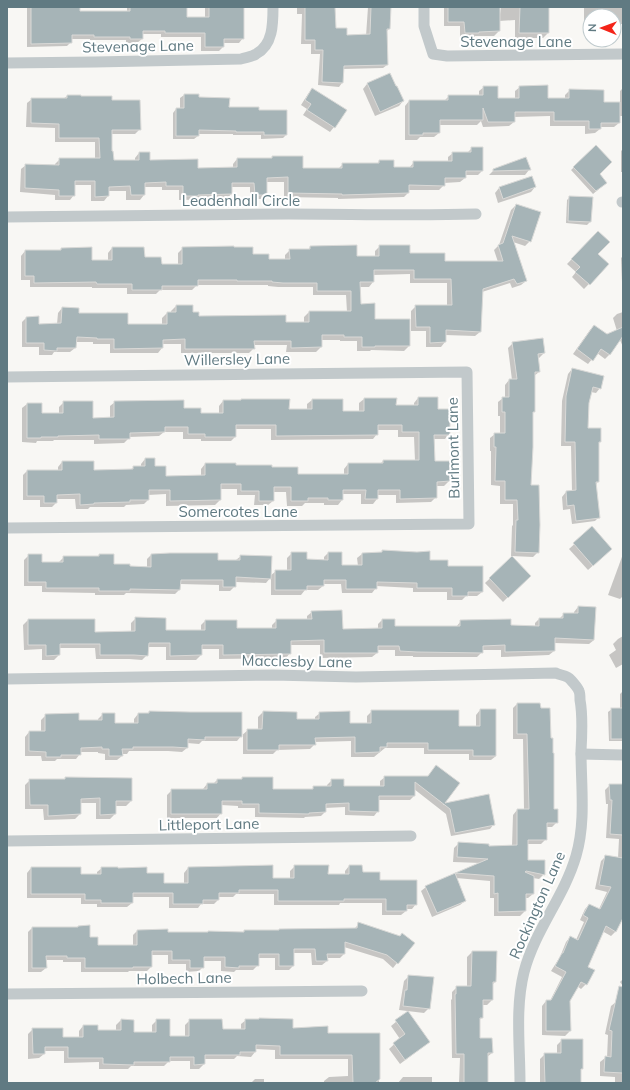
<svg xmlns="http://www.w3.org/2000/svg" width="630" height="1090" font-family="Mulish,sans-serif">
<rect width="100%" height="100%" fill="#f8f7f4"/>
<g fill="#0003">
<polygon points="27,7 79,7 79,12 127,12 127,7 186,7 186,18 205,18 205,7 243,7 243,38 239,43 223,43 223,47 219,51 201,51 201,37 161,37 161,34 142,34 142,39 137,43 126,43 126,40 90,40 90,39 71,39 71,42 67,46 27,47"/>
<polygon points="297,7 334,7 335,29 346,36 366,36 368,7 390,7 389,29 386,32 387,65 383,68 343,69 342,83 339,87 318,85 320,54 311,54 311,44 301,44 302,14 297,14"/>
<polygon points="444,7 489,7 489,14 500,14 501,7 548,7 548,33 543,38 515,38 515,20 499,21 499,31 494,36 475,36 474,38 460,38 460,26 444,26"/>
<polygon points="585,7 623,7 623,24 618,24 618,32 614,36 614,16 590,16 590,30 584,30 584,8"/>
<polygon points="389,74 403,101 399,106 375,116 363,89 367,84"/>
<polygon points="484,87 497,99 515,99 515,91 520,87 547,99 565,99 565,95 570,90 603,103 620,103 620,91 623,88 623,116 619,116 619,123 614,127 600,127 600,129 595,133 585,134 585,126 550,126 550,116 514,117 514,122 509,126 483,127 481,121 477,125 439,125 439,133 434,137 420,137 417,140 405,140 405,106 409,101 444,101 449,96 479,96 479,91"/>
<polygon points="312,89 334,127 330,132 303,115 307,109 301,105 308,94"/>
<polygon points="184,95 198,95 198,98 228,108 258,111 286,135 283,138 261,139 261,135 233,135 233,134 198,134 198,136 194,139 173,139 173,113 176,109 180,109 180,98"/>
<polygon points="67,96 111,101 140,129 135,134 111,134 113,161 135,161 135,158 139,153 149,161 197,169 233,168 233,164 237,159 271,159 272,157 302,169 338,169 343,164 377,164 379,161 393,168 409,168 414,162 448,162 448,157 453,153 467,153 472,148 482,171 478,175 465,175 465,178 460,182 444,183 444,185 439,190 408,190 408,193 404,197 338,199 338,198 284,197 284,182 266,182 266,195 262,199 250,199 250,187 231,187 231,194 227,199 179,200 179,190 162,190 162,187 144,187 144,195 140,200 126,200 126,191 108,191 108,196 104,201 91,201 91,185 74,185 74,195 70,200 55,200 55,195 20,192 21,169 26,165 55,166 55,164 60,159 95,159 95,142 55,142 55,128 26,127 27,103 32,99 63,99"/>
<polygon points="596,147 597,171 606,183 593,194 571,170"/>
<polygon points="623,149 623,172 621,172 621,151"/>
<polygon points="526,159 529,170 525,175 489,175 494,170"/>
<polygon points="535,187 531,192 498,203 495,193 499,188"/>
<polygon points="570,197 590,222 587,225 566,223 567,200"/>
<polygon points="516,205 530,241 525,246 513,242 526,281 521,285 512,288 510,283 482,292 480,332 475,336 445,335 445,342 441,347 426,347 426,331 411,331 411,311 416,306 447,306 447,283 410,283 410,274 373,275 373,282 369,287 359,287 360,305 374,320 409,320 409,346 404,351 371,350 370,351 357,351 357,341 340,341 340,340 321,340 321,347 316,352 286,352 287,345 253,345 254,348 249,353 181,353 181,344 162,344 162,348 158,353 110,353 110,344 93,344 93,342 75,342 75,348 70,352 54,352 52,355 39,355 39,347 22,347 22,322 26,318 38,325 57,324 58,313 62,308 78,314 127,325 162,325 162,318 167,313 171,313 171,311 176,306 198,317 285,323 304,323 304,317 309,312 347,312 346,295 313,295 313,287 278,287 268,286 268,285 197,285 192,290 160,290 156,294 127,294 127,288 92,288 92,287 30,287 30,280 21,280 21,256 25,251 59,251 61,249 91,261 108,261 108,253 112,248 144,258 161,265 178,265 178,253 183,248 252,255 268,260 285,260 285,255 290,250 308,250 310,247 356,257 375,257 375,251 380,246 409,254 444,262 498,262 494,250 499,245 511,210"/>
<polygon points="598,232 597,254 608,264 584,289 572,277 576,272 567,264"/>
<polygon points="623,256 623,282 622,282 621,258"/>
<polygon points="623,312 623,347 620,340 609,355 605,359 597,353 588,364 573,354 590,330 594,326 607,335 617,331 613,318 617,314"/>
<polygon points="513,343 544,353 539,358 537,358 539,372 534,376 534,411 532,414 530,486 538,552 533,557 511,556 512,526 513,525 513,504 500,504 500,486 491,485 491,451 490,451 490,438 495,434 500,434 500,416 498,416 498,402 503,398 505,398 505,385 509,380 512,380 508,348"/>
<polygon points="572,369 600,388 596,393 591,392 588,403 587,429 600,442 598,444 598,482 595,485 599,517 595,521 572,524 570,509 563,510 562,497 566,492 572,492 571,446 561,446 562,401 568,374"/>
<polygon points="418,398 437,410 449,434 445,439 433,439 434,462 449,481 444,486 436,486 436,497 431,502 396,503 396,495 377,495 377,499 373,504 361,504 361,494 342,494 342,500 338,505 324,505 324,503 305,503 302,506 287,506 286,492 273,492 273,501 268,505 254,505 255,495 237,495 237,489 220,489 220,500 215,505 166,506 166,494 148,495 148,500 144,504 126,505 124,507 90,507 88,509 76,509 75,499 56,499 56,503 52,507 40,507 40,500 23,500 23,475 27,471 58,471 58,467 62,462 93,471 130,470 134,467 141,467 141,464 145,459 165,477 201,476 201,469 205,464 271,468 297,475 344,475 344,469 348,464 380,464 383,461 415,461 414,437 398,437 398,430 377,430 377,434 373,439 271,440 271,429 235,429 235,437 231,441 201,441 201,439 183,439 183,432 164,432 159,436 129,437 129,438 124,443 94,444 94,440 54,440 53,441 37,441 36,443 22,442 22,408 27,404 41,404 41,414 59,414 59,407 64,402 92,419 110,419 110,406 115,402 183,409 200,414 219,414 219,406 223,401 288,410 307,410 307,404 312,400 342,412 359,412 359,403 364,399 396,399 395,406 414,406 414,403"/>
<polygon points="592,528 606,554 588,570 569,549"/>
<polygon points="382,552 429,561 447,567 482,592 477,596 466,596 462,600 447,600 447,592 413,592 413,588 376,586 376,588 372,593 342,593 341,584 323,584 323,586 318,590 305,590 301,595 271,595 271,577 266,583 235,582 235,586 230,591 219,591 219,585 180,584 180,589 175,594 126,593 124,595 95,595 95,593 42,592 42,586 24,586 24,560 29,555 41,563 59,562 63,558 97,557 99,555 113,565 129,567 147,568 147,559 151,555 217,561 236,560 241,556 270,576 276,571 287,571 287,558 292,553 306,560 324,561 324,557 328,553 341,566 358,566 357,558 362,554 381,553"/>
<polygon points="623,554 623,596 620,599 608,595"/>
<polygon points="512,558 529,576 503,602 485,583"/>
<polygon points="578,607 594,640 589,644 554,643 554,651 549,655 501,657 501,650 482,650 482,652 477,657 413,657 413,656 395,656 395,650 377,650 377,653 372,657 320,658 320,645 290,645 290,653 286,658 219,659 219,649 201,649 201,655 196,660 166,660 166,647 147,647 147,655 142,660 129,659 96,659 95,648 59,648 59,655 54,660 42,660 42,649 24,650 23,625 28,620 94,633 131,632 131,623 136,618 165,631 201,631 201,625 205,621 236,629 272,629 272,625 277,620 307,620 307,616 312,612 342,630 378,630 378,624 382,620 394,627 456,627 461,621 510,626 535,627 535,623 539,619 559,619 564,614 574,614 574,612"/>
<polygon points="623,636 623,664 616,668 609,655 616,650 613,644 618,639"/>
<polygon points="623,691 623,741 609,741 608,712 612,709 620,709 620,694"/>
<polygon points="517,704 557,822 552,827 546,827 546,839 541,844 527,844 527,861 544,874 539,879 533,878 533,894 528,898 525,898 525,911 520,916 494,916 494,898 490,898 490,881 456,878 465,901 460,905 432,917 421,891 426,887 481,863 453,862 454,848 459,843 488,847 512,846 513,815 517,810 524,810 523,739 513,739 513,708"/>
<polygon points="480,710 496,756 491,760 469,760 469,754 424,754 424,748 385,748 374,757 351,757 351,741 314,742 314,745 310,749 277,750 273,754 243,754 243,734 237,741 202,741 199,744 187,743 187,748 182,752 168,751 129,751 127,754 122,754 122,756 117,760 105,760 105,754 98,753 98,752 80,752 80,754 76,759 57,759 55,761 42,761 41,756 25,756 25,737 29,732 41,732 41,720 46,715 78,721 98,721 98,719 103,714 114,724 134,724 134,719 138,714 147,714 149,712 241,736 248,730 258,730 258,717 263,712 296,720 315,720 315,717 320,713 349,724 367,724 367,716 372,711 458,727 476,727 476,715"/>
<polygon points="436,766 459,783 443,805 489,796 494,824 490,829 451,836 446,814 414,789 414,796 410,800 378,800 378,811 374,816 345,815 345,807 325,808 325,812 321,816 305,817 304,818 255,817 255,808 238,808 238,806 221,805 221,813 217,818 167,818 167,795 172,790 203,790 203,789 207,784 213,784 217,780 241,780 242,778 272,790 311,790 314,787 327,787 327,785 332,780 343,787 380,787 380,781 385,777 427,777"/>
<polygon points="66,778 131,779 131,801 126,806 115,806 115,814 110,819 96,819 96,803 80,803 80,814 75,819 44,820 43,809 25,809 25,785 30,780 64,780"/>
<polygon points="610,785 623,785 623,916 616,931 611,936 602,931 587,967 586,984 581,989 577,986 569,1001 570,1031 565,1036 542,1035 542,1006 546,1001 550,1001 562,977 551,971 560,957 566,942 570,937 576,940 584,922 580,920 585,909 589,905 599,909 607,892 595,889 601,861 606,856 618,858 619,839 606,838 608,804 606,804 605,790"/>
<polygon points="295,866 327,875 345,875 345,871 349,866 362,873 379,881 416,904 412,909 406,909 406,911 401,915 382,915 382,903 340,903 339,905 274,905 274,894 236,894 233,897 218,897 218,900 214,904 201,904 198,908 169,908 169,897 132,897 132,903 127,907 97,907 97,904 81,904 81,898 27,898 27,873 31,868 80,875 97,875 97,872 102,868 117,869 146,874 163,884 184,884 184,873 188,868 272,879 290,879 290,871"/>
<polygon points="359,924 397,963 393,968 383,959 344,947 344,954 340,958 327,958 327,961 322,965 312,965 311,953 293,953 293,966 289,970 275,970 275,958 258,958 258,965 253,970 236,970 234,972 221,971 221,961 203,961 203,967 199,971 186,972 186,964 168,964 168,955 151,955 151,967 147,971 129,971 128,972 81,972 81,962 63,962 63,960 46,960 46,968 41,972 28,972 28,932 32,928 77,928 78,926 89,939 97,946 133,946 133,935 137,931 167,933 242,933 244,931 278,931 279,930 354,929"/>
<polygon points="472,952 495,982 492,985 492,1000 487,1005 482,1005 482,1018 479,1020 479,1039 492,1053 487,1057 487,1083 459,1083 460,1058 452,1058 451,1000 452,999 452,992 457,987 467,987 467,957"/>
<polygon points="409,976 429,1008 424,1013 399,1010 404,981"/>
<polygon points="623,979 623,986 620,982"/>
<polygon points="616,1002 623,1003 623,1083 615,1083 615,1077 600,1076 600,1062 605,1058 607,1058 608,1035 605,1034 611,1006"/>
<polygon points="408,1012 429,1042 424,1046 400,1064 389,1049 400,1039 391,1026"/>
<polygon points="121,1020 133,1021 133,1033 152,1033 152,1025 157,1020 169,1037 185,1037 185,1025 190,1020 222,1030 241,1030 241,1024 246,1020 327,1034 379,1034 379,1083 398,1083 403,1077 432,1077 432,1083 324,1083 324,1081 329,1077 348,1076 348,1059 275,1059 275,1050 255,1049 255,1052 251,1057 237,1056 234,1059 204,1059 204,1064 199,1069 190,1069 190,1061 169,1061 164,1066 131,1066 128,1069 99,1069 99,1062 64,1063 64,1051 44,1051 44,1054 39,1058 28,1059 28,1034 33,1029 62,1038 79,1038 79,1031 83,1026 97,1031 116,1031 116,1025"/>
<polygon points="562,1040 582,1068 580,1070 580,1083 540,1083 540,1059 545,1054 557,1054 557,1045"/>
<polygon points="255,1079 264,1079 264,1083 251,1083"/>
</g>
<g fill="#a6b4b7" stroke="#d9d9d7">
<polygon points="31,7 80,7 80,11 130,11 130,7 187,7 187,17 209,17 209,7 244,7 244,39 224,39 224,47 205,47 205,33 165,33 165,31 143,31 143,39 130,39 130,37 94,37 94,35 72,35 72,43 31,44"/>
<polygon points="305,7 335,7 336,28 347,28 347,35 370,34 371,7 391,7 390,29 387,29 388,65 344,66 343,83 322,82 323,50 315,50 315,40 305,40"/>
<polygon points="448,7 500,7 500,31 479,32 479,33 465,33 464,22 448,22"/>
<polygon points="520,7 549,7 549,33 519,33"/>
<polygon points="390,73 396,86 397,86 404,101 380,112 367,83"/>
<polygon points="548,85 548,98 569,98 569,89 604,90 604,102 620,102 620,123 601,123 601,129 589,129 589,121 554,121 554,112 515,112 515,122 488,122 483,108 483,120 440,120 440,133 423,133 423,135 409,135 409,100 448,100 448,95 483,95 483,86 498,86 498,98 519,98 519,86"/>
<polygon points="312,88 347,110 335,128 307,110 311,104 305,100"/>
<polygon points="184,94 199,94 199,97 230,98 229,107 259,107 259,110 287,110 287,135 264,135 264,132 236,132 236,131 199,130 199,136 176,136 176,108 184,108"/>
<polygon points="67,95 81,95 81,96 112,96 112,100 140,100 141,130 112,130 112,151 113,151 114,160 139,160 139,152 150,152 150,160 198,159 198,168 237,167 237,158 272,158 272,156 303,156 303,168 342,168 342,163 379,163 379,160 394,160 394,167 413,167 413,161 452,161 452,152 471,152 471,147 483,147 483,171 466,171 466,178 445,178 445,186 409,185 409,193 342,195 342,194 288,193 288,177 267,178 267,195 255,195 254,183 232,183 232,194 198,195 198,196 183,196 183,186 166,186 166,182 145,183 145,195 131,195 130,186 109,187 109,196 95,197 95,181 75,181 75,196 59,196 59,190 25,188 25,164 59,165 59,158 100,158 99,138 59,138 59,124 31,123 31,98 67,98"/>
<polygon points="596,145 612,162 600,174 607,183 596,191 573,167"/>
<polygon points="526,157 531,170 493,171 493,169"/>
<polygon points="532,176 536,187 503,199 499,187"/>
<polygon points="569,196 593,197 591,222 568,221"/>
<polygon points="516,204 541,212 531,242 512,236 527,281 517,284 514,279 483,289 481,332 446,330 446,342 430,343 430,327 416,327 415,305 452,305 451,279 414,279 414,270 374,270 374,282 360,282 361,304 375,303 375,319 410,319 410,346 375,346 375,347 362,347 362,337 344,337 344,335 322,335 322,347 291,348 291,341 254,341 255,349 185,349 185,339 163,340 163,348 114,349 114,339 97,339 97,338 77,337 76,348 57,348 57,351 44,350 44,343 26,343 26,317 39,316 39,324 61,323 62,307 79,308 79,313 128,313 128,324 167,324 167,312 176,312 176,305 193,305 193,312 199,312 199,316 286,315 286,322 309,322 309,311 351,311 351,291 317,291 317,283 283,283 272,282 272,281 237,281 237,280 198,280 198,286 162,286 162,290 132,290 132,284 97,284 96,282 34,283 34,276 25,276 25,250 61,250 61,248 92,247 92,260 112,260 112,247 144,247 145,257 161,257 162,264 182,264 182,247 234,246 234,247 253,247 253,254 269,254 269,259 290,259 289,249 310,249 310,246 357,245 357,256 379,256 379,245 410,245 410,253 445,253 445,261 503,261 498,245 503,243"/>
<polygon points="598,231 610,242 598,254 609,264 590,285 575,272 580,267 571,259"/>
<polygon points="594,325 607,334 623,327 623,336 610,355 601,349 593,361 577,349"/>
<polygon points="543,338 545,353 538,354 540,372 535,372 535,412 533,412 533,447 531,485 539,485 540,525 539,553 515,552 516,520 518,520 517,500 505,500 505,481 495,481 496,447 494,447 494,433 505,433 505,412 502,412 502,397 509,397 509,379 517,379 512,342"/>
<polygon points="572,368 604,376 601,389 593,387 589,403 588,428 601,428 601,442 599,442 599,482 596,482 600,518 576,521 574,505 567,506 566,491 576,490 575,442 565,442 566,396"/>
<polygon points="418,397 438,397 438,409 450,409 450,435 434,435 435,461 450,461 450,481 437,482 437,498 400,499 400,490 378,490 378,499 365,499 366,490 343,490 343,500 328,500 328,498 308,498 308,501 291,501 291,487 274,487 274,501 259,501 259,491 241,491 241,484 221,484 221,500 170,501 170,490 149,490 149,500 130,500 130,502 94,503 94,504 80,505 80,494 57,495 57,503 44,503 44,496 27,496 27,470 62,470 62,461 94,461 94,470 133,469 133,466 145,466 145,458 155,458 155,466 166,466 166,476 205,475 205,463 236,463 236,465 272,465 272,467 298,467 298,474 348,474 348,463 383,463 383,460 419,460 419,432 402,432 402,425 378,425 378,435 276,436 276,425 236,425 236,437 205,437 205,434 188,434 188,427 165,427 165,432 130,433 130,439 99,439 99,435 58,436 58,437 41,437 41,438 27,438 27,403 42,403 42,413 63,413 63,401 93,401 93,418 114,417 114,401 184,400 184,408 201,408 201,413 223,413 223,400 241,400 241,399 290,399 289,409 312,409 312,399 343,399 343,411 364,411 364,398 397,398 396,405 418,405"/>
<polygon points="592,526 612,549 593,566 573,543"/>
<polygon points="382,550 417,552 430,551 430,560 448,560 448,566 483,566 483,592 468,592 468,596 452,596 452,588 417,588 417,583 377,582 377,589 346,589 346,580 324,580 324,586 307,586 307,590 275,590 275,570 291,570 291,552 307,552 307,559 328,560 328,552 342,552 342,565 362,565 362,553 382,552"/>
<polygon points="170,553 218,553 218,560 240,560 240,555 272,556 271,579 236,577 236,587 223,587 223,580 181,580 180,590 130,589 130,591 99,591 99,588 46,588 46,582 28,582 28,554 42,554 42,562 63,562 63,556 99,556 99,554 114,554 114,564 130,564 130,566 151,567 151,554"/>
<polygon points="512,556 531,576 508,598 489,578"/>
<polygon points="578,606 596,607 594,640 555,638 555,651 505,652 505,645 483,646 483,653 417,652 400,651 399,646 378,646 378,653 324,653 324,640 291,641 291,654 223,655 223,645 202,645 202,655 170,656 170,643 149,643 148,656 134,655 100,655 100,644 60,644 60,655 46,656 46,645 28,645 28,619 95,619 95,632 135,631 135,617 166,618 166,630 205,630 205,620 237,620 237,628 276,628 276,619 312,619 311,611 342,610 343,629 382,628 382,619 395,619 395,626 460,626 460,620 511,619 511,625 539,626 539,618 563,618 563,613 578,613"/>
<polygon points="517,703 540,703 541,708 550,708 551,738 553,738 553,753 554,753 554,809 558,809 558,823 547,823 547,840 528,840 528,860 545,860 545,875 526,871 525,872 534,876 534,894 526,894 526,911 498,912 498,893 494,894 494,876 455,873 466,901 437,913 425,886 488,859 457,857 458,842 489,844 489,846 517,845 517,809 529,809 527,734 517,734"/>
<rect x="611" y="708" width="12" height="31"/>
<polygon points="480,709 496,709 496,756 473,756 473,750 428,750 428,743 387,743 387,747 380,747 380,752 355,753 355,737 315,738 316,745 279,745 279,750 247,750 247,729 262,729 263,711 297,712 297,719 319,719 319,712 350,711 350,723 371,723 371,710 459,710 459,726 480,726"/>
<polygon points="149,711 190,712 242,712 242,737 205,737 205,740 188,739 188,748 173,747 133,747 133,749 122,749 123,756 109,756 109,749 102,749 102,747 81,748 81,755 61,755 61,757 46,757 46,752 29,751 29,731 45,731 45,714 79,713 79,720 102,720 102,713 115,713 115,723 138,723 138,713 149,713"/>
<polygon points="436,765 460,783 445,803 489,794 495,825 455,833 450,809 415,782 415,796 379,796 379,812 349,811 349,803 326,804 326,812 309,813 309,814 259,813 259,804 242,804 242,801 222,801 222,814 171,814 171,789 207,789 207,783 217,783 217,779 242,779 242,777 273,777 273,789 313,789 313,786 331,786 331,779 344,779 344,786 384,786 384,776 428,776"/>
<polygon points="65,777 132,778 132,801 116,801 116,814 100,815 100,798 81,799 81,814 48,816 48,805 30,805 29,779 65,779"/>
<polygon points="609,784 623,784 623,835 610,834 612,800 610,800"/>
<polygon points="605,855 623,858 623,918 616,932 606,926 588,967 595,970 587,985 581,982 570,1001 571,1031 546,1031 546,1000 551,1000 566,972 555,966 562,953 563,953 570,936 578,940 588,918 583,915 589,904 600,909 611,887 599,885"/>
<polygon points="273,865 273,878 294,878 294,865 329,865 328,874 349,874 349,865 362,865 363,872 380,872 380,880 417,880 417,905 407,905 407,911 386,911 386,899 344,899 344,901 278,901 278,890 239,890 239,893 219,893 219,900 203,900 203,904 173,904 173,893 133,893 133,903 101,903 101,900 85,900 85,894 31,894 31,867 81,867 81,874 101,874 101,867 118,867 118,868 147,867 147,873 164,873 164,883 188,883 188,867"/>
<polygon points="358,922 400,936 402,933 415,943 398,964 387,955 345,942 345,954 327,954 328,961 316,961 315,949 294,949 294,966 279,966 279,954 259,954 259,966 239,966 239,968 225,967 225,957 204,957 204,968 190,968 190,960 172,960 172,951 152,951 152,967 133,967 133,968 85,968 85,958 67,958 67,956 46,956 47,968 32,968 32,927 78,927 78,926 90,925 90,937 98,937 98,945 137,945 137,930 168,929 168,932 208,932 208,931 244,932 244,930 279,930 279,929 357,928"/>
<polygon points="472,951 497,951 496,982 493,982 493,1000 483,1000 483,1018 480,1018 480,1038 492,1038 493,1053 488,1053 488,1083 464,1083 464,1054 456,1054 455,994 456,994 456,986 471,986"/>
<polygon points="408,975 434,977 430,1009 403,1006 405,990 407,990"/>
<polygon points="619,986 623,987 623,1073 604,1072 605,1056 611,1057 612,1031 609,1030"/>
<polygon points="408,1011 430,1042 405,1060 393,1043 405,1034 395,1020"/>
<polygon points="259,1018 293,1019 293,1028 328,1026 328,1033 380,1033 380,1079 375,1083 353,1083 352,1055 280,1055 280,1046 256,1045 256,1052 240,1052 240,1055 205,1055 205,1064 194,1065 194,1057 170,1057 170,1062 134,1062 134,1065 103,1064 103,1058 68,1058 68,1047 45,1047 45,1054 33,1054 32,1028 63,1028 63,1037 83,1037 83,1025 98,1025 98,1030 121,1030 121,1019 134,1020 134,1032 156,1032 156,1019 170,1019 170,1036 189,1036 189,1019 222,1019 223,1029 245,1029 245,1019 259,1019"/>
<polygon points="561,1039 583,1039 583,1069 581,1069 581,1083 545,1083 544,1053 561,1053"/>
</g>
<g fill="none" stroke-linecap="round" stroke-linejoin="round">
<g stroke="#c2c9cb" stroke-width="11">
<polyline points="424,7 424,26 433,54 447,56 623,54"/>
<path d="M7,63L95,62L241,59C246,57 252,57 256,54C273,45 273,24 273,7"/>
<polyline points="622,202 623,202"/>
<path d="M7,217C101,216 194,215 288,214C351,214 413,216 476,214"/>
<polyline points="7,377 467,372 469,524 7,528"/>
<path d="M7,679L273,675L356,677L556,673C559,675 564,675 567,677C570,678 578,688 579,691C580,693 580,697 580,700C583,716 582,734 581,751C581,786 586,822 576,856C564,897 535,930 524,972C515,1008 520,1046 520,1083"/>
<polyline points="581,754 623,755"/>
<polyline points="7,841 411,836"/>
<polyline points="7,994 362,991"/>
</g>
</g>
<g text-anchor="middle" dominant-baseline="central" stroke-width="4" stroke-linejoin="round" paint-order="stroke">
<g font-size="15" fill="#607a82" stroke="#fff">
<text x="516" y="41">Stevenage Lane</text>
<text transform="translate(138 46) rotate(-1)">Stevenage Lane</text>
<text x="241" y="200">Leadenhall Circle</text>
<text transform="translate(237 359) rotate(-1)">Willersley Lane</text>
<text transform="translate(453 448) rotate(-91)">Burlmont Lane</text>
<text x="238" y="511">Somercotes Lane</text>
<text transform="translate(297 661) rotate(1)">Macclesby Lane</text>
<text transform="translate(209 824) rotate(-1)">Littleport Lane</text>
<text transform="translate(537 905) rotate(-66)">Rockington Lane</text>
<text transform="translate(184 978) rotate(-1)">Holbech Lane</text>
</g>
</g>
<rect width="630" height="1090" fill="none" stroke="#607a82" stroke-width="16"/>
<g transform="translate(602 28) rotate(271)"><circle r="19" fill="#ffffff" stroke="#bfcacd"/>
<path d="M0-3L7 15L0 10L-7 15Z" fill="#f42419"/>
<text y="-6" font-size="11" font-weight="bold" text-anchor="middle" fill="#607a82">N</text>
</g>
</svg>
